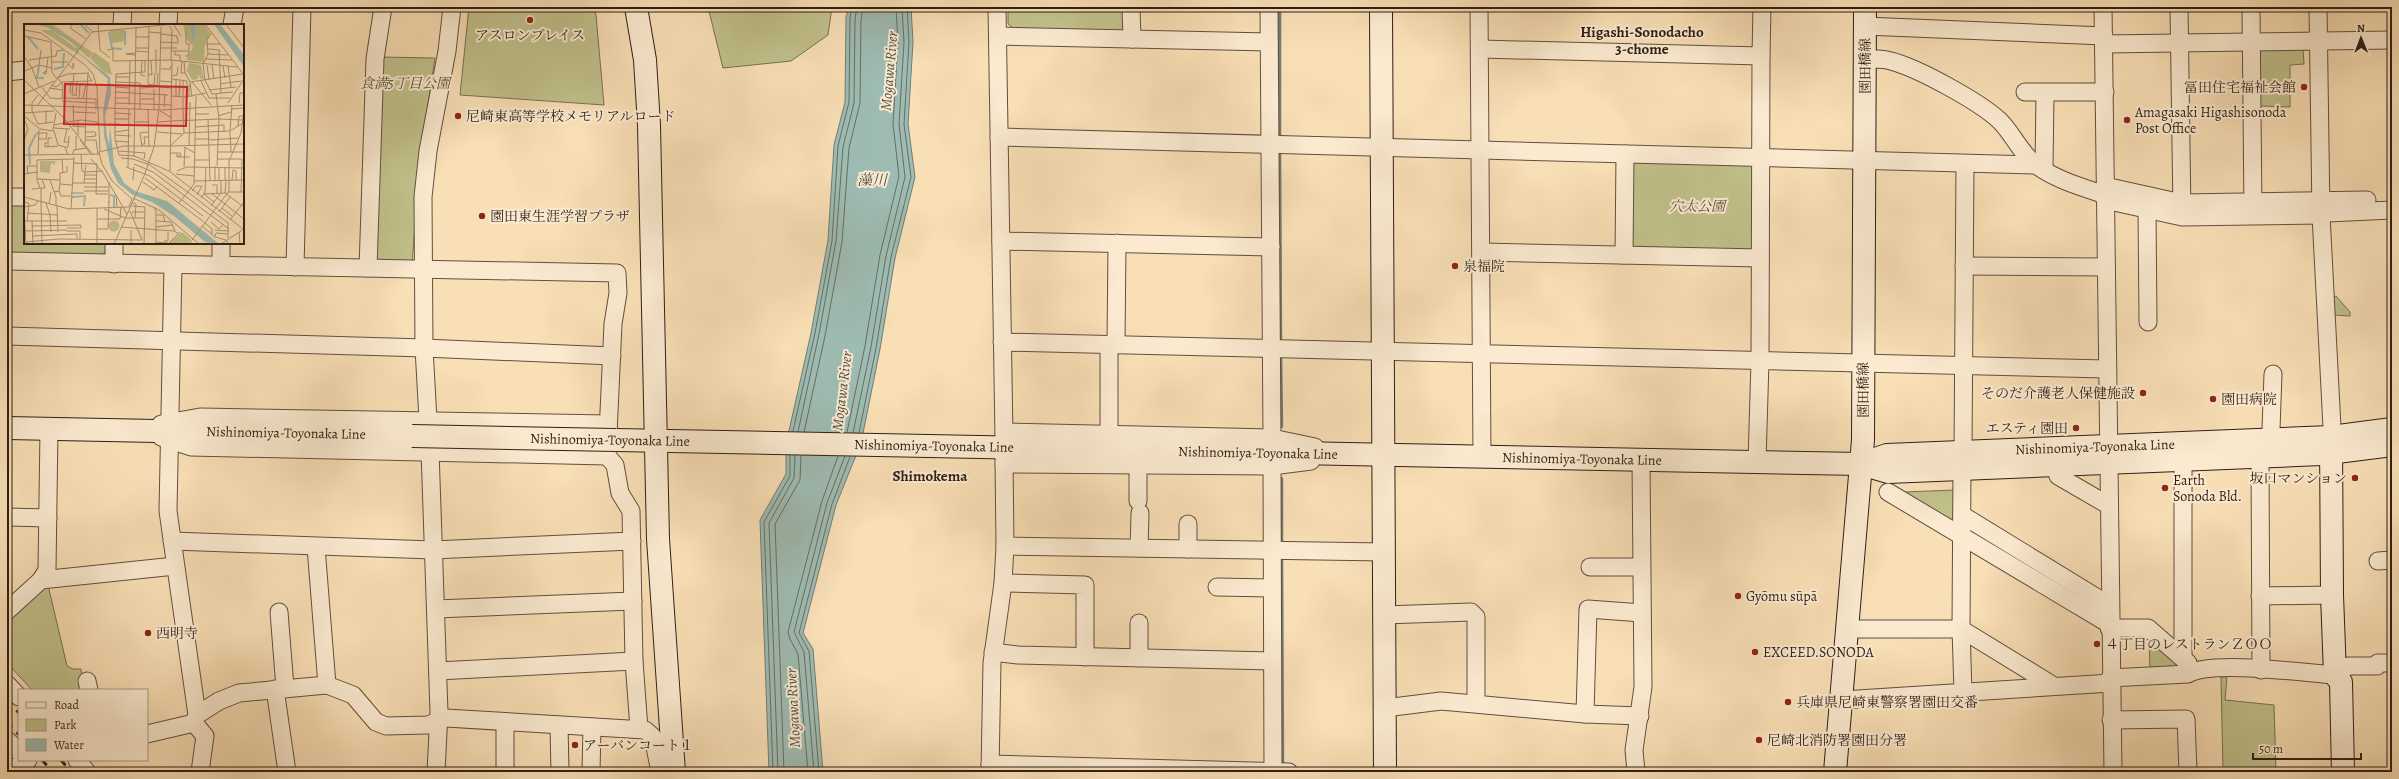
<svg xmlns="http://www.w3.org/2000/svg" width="2399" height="779" font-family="Alegreya,'Noto Serif JP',serif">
<rect width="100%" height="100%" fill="#f9dfb6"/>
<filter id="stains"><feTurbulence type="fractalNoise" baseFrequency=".005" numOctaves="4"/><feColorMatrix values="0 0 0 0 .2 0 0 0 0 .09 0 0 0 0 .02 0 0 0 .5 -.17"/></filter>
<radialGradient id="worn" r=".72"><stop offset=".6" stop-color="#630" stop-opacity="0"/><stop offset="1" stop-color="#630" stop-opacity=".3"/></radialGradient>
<g fill="#c1c18c" stroke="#787051">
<polygon points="469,7 593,7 596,15 604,105 460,95"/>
<polygon points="708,7 832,7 828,35 791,61 723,68"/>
<polygon points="1008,7 1126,7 1126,28 1121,33 1013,28 1008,24"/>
<polygon points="2264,48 2303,48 2304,64 2290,65 2290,107 2259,106 2258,52"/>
<polygon points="380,57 435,58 420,156 412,265 375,263"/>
<polygon points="1630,162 1750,162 1754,167 1753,248 1749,252 1630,248"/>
<polygon points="7,202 25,202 25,243 107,243 107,250 101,256 7,254"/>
<polygon points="2336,296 2350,312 2350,316 2332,315 2332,298"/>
<polygon points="1954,490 1954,523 1906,496 1904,492"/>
<polygon points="48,585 67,666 73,669 81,669 84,690 32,690 7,663 7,617"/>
<polygon points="2149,637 2190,670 2150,673"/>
<polygon points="2221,677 2227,677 2225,700 2274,705 2276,772 2223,772"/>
</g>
<polygon fill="#9ebcb3" stroke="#717d74" points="849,7 911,7 913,42 908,124 915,177 895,258 880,349 861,443 836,505 803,633 813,649 823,772 769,772 760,520 786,474 786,444 811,333 828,240 834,145 845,102 846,17"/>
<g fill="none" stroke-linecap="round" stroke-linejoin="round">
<g stroke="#666e64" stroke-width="1">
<polyline points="793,431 815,333 832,241 838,146 849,102 850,18 852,7"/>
<polyline points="798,432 819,334 836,241 843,147 854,103 855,19 857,7"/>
<polyline points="804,432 825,336 842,242 849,148 860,103 861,20 863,7"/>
<polyline points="847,432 865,346 880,255 899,176 893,124 898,42 896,7"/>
<polyline points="853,433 871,347 886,256 905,177 899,124 904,42 902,7"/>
<polyline points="859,433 876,348 891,257 911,177 904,124 909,42 907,7"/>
<polyline points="773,772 764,522 790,476 790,455"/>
<polyline points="778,772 769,523 794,478 795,455"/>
<polyline points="784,772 775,524 800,480 801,456"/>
<polyline points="808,772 798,654 790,639 788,632 822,501 838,456"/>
<polyline points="814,772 804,652 794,632 827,503 845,456"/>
<polyline points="819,772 809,651 799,633 832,504 850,457"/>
</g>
<g stroke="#717d74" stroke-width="4.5">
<polyline points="1279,7 1279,141"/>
<polyline points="1279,148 1280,345"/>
<polyline points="1280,352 1281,426"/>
<polyline points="1281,479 1281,546"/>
<polyline points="1281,554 1282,768"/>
</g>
<g stroke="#614f3e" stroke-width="19">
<g id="street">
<polyline points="997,7 1004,437"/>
<polyline points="1131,7 1132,39"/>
<polyline points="1269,7 1272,438"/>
<polyline points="1479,7 1482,457"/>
<polyline points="2103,7 2113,772"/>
<polyline points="2179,7 2182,213"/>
<polyline points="2251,7 2253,213"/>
<polyline points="2318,7 2321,215 2332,427 2331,437"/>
<polyline points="122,25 123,7"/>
<polyline points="168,25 169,7"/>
<polyline points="232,25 235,7"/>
<polyline points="1865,26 2104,36"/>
<polyline points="998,36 1269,42"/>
<polyline points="2104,44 2392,40"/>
<polyline points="1480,49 1761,56 1762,7"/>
<path d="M1864,60C1874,59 1882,58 1891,61C1918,68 1980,102 2000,121C2013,134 2021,154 2036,165C2056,180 2082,187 2105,195"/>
<polyline points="7,72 25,70"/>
<polyline points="2025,92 2105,92"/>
<polyline points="999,137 2035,165"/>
<polyline points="2044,170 2045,93"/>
<polyline points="2105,186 2182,203 2367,200"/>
<polyline points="7,197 25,197"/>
<polyline points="2105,200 2182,217 2321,215 2327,213 2392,210"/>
<polyline points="2147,210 2148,322"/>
<polyline points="1001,241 1271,247"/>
<polyline points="221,243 221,265"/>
<polyline points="1482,252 1760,258"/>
<polyline points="1624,255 1625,154"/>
<polyline points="7,261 617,273 618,293 613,324 607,456 615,465 620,493 631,511 634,661 639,729"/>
<polyline points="114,264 114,243"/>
<polyline points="173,265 168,511 197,715 194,723 205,736 200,772"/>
<polyline points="1964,266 2106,267"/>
<polyline points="295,267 302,7"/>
<polyline points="368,268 375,59 383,7"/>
<polyline points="7,336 424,348 612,356"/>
<polyline points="1002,342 2106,369"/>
<polyline points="1116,344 1117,243"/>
<polyline points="428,420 424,348 423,197 428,151 447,51 452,7"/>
<polyline points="161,424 200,417 608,424"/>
<polyline points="2271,429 2273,374"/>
<polyline points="1004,432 1272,438 1315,447"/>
<polyline points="1109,436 1109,344"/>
<polyline points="161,437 191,447 607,456"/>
<polyline points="430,451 439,712 436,772"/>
<polyline points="1963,453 1965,164"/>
<polyline points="2260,457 2261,670"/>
<polyline points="1757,462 1760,361 1761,56"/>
<polyline points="1004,464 1272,466 1311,461"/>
<polyline points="2055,465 2058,476 2108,505"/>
<polyline points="1272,466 1273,772"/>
<polyline points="1962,469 1961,629 1963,692"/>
<polyline points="1888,492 2109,624"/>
<polyline points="1138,501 1138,465"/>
<polyline points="1962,515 2109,605"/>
<polyline points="7,517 48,518"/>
<polyline points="1188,524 1188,549"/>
<polyline points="172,541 433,550 632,541"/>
<polyline points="1005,546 1384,552"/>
<polyline points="316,547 327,685"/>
<polyline points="1139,548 1140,513"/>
<polyline points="2378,561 2392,560"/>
<polyline points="1590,567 1641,567"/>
<polyline points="41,580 47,570 49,429"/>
<polyline points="1003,583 1085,585 1085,657"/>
<polyline points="1217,587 1272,588"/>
<polyline points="2260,596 2332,595"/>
<polyline points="436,609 633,601"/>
<polyline points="7,611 41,580 175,566"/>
<polyline points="279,612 285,688"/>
<polyline points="1384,615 1471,612 1476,617 1476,703"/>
<polyline points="2109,628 2148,628 2188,663"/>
<polyline points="1848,629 1961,629 2054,686"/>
<polyline points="993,652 1018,655 1272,661"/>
<polyline points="1139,658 1139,623"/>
<polyline points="2183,658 2183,460"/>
<polyline points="438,671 634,661"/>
<path d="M2110,678L2188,674C2212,660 2304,673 2335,675L2348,666H2377L2378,663H2392"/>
<polyline points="87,681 89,690"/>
<polyline points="7,684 19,697"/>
<polyline points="275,689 287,772"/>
<polyline points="1842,700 2111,683"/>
<polyline points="1385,708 1441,701 1585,714 1640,716"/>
<polyline points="1585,714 1588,609 1642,613"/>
<polyline points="197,715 219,701 239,693 327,685 353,695 376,722 386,726 428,725 446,718 645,730 653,737 660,772"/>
<polyline points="2111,720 2186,719 2188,772"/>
<polyline points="559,725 560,772"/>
<polyline points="147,734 194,723"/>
<polyline points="7,740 19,752"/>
<polyline points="77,760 87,772"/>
<polyline points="990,764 1289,772"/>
<polyline points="7,772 28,760"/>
<polyline points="505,772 505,722"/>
<polyline points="591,772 592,727"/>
<polyline points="990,772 992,663 1003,583 1005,546 1004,458"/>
<polyline points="1636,772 1634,750 1643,687 1641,460"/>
</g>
</g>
<g stroke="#2e1f16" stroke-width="24">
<g id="secondary">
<polyline points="636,7 645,60 649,125 658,539 674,772"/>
<polyline points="1381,7 1385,772"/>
<polyline points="7,428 412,436"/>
<polyline points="2331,439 2332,595 2335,675 2341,682 2343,772"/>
<polyline points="616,440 1861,464 1888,472 2321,454 2392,445"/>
<polyline points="1861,464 1887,455 2331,437 2392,429"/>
<polyline points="1835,772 1863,440 1865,7"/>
</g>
</g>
<use href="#street" stroke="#fbead0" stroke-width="17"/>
<use href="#secondary" stroke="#fbead0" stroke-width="22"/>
<g stroke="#2e1f16" stroke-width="3" stroke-dasharray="7 7" stroke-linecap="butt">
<polyline points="7,700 19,713"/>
<polyline points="7,722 19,735"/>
<polyline points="42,760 53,772"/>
<polyline points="61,760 71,772"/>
</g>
<g stroke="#2e1f16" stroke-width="24" stroke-linecap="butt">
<polyline id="secondary-bridge" points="412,436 616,440"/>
</g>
<use href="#secondary-bridge" stroke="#fbead0" stroke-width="22"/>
</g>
<g fill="#8f2418" stroke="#fbead0" stroke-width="1.5">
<circle cx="530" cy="20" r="4"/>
<circle cx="2304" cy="87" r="4"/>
<circle cx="458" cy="116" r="4"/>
<circle cx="2127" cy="120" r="4"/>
<circle cx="482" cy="216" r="4"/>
<circle cx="1455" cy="266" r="4"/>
<circle cx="2143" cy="393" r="4"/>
<circle cx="2213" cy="399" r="4"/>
<circle cx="2076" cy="428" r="4"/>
<circle cx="2355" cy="478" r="4"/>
<circle cx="2165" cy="488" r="4"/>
<circle cx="1738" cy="596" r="4"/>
<circle cx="148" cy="633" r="4"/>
<circle cx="2097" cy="644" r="4"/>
<circle cx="1755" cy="652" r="4"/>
<circle cx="1788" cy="702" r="4"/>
<circle cx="1759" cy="740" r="4"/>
<circle cx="575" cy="745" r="4"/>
</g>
<g text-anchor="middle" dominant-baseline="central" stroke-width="4" stroke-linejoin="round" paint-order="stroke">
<g font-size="14" fill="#2e1f16" stroke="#fbead0" text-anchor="start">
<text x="530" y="35" text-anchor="middle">アスロンプレイス</text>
<text x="2296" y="87" text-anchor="end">冨田住宅福祉会館</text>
<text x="2135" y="112">Amagasaki Higashisonoda<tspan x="2135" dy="16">Post Office</tspan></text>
<text x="466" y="116">尼崎東高等学校メモリアルロード</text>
<text x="490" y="216">園田東生涯学習プラザ</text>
<text x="1463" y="266">泉福院</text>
<text x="2135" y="393" text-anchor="end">そのだ介護老人保健施設</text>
<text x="2221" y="399">園田病院</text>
<text x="2068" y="428" text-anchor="end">エスティ園田</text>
<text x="2347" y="478" text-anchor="end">坂口マンション</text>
<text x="2173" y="480">Earth<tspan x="2173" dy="16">Sonoda Bld.</tspan></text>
<text x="1746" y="596">Gyōmu sūpā</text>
<text x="156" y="633">西明寺</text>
<text x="2105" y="644">４丁目のレストランＺＯＯ</text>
<text x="1763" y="652">EXCEED.SONODA</text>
<text x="1796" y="702">兵庫県尼崎東警察署園田交番</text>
<text x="1767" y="740">尼崎北消防署園田分署</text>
<text x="583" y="745">アーバンコート１</text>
</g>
<g font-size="14" fill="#2e1f16" stroke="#fbead0">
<text transform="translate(1865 66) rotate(-90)">園田橋線</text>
<text transform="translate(1863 390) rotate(-90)">園田橋線</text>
<text transform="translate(286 433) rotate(1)">Nishinomiya-Toyonaka Line</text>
<text transform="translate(610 440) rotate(1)">Nishinomiya-Toyonaka Line</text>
<text transform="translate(934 446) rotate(1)">Nishinomiya-Toyonaka Line</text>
<text transform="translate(2095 447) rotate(-2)">Nishinomiya-Toyonaka Line</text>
<text transform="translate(1258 453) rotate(1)">Nishinomiya-Toyonaka Line</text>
<text transform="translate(1582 459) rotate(1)">Nishinomiya-Toyonaka Line</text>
</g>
<g font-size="14" font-style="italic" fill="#5a5039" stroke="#fbead0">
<text x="405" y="83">食満5丁目公園</text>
<text x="1697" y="206">穴太公園</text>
</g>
<g font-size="15" font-weight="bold" fill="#2e1f16" stroke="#fbead0">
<text x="1642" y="32">Higashi-Sonodacho<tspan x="1642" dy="17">3-chome</tspan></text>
<text x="930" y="476">Shimokema</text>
</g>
<g font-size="15" font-style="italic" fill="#504e45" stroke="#fbead0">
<text transform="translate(889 71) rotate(-85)">Mogawa River</text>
<text x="872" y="180">藻川</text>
<text transform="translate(842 391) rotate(-83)">Mogawa River</text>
<text transform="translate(793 708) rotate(-93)">Mogawa River</text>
</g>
</g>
<g transform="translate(24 24)">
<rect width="220" height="220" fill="#f9dfb6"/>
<path d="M16,0H28L69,29L65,34L36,8ZM159,0H180L186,9L181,21L180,38L162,36L169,23L162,14ZM17,6H28L53,25L51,26L57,32ZM86,6H101L99,18L88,19ZM70,28L85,39L88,51L80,48L66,34ZM165,39L177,41L180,55H177L174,51V55L168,56L163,47ZM36,137L31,138V141L27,139L26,149L16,148V137ZM84.5 202a5.5 5.5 0 1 1 11 0a5.5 5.5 0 1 1-11 0ZM158,208L167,215L164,220H144Z" fill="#c1c18c"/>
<path d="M11,0L24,2L36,8L53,21L55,29L86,53L87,70L81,93L83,112L85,121L86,102L90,140L100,159L111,167L143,177L195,220L181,218L150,192L128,178L109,171L94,159L87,145L80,111L79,88L84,55L51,26L53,24L50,20L25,4ZM166,0H171V18L168,13ZM190,0H196L220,31V43Z" fill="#9ebcb3"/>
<path fill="none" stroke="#9ebcb3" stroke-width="2" d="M56,0L65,9M85,8L88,24L98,25M4,13L14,25M101,21V7M15,42L13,54H20M30,45L39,43L40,29M6,140L5,124L12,110M86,171L90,172V183M48,173L61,172L60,182"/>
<path fill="none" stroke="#a89276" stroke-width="1" d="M60,0L69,8M74,0L76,26L86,34M181,0L220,51M202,0L220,24M48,1L46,4L62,15M150,1L157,12M145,2L148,6L147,36L213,43M125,3L124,60L136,62M112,4L110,132L145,147L219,205M0,6L17,9L61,41L69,50L73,64L76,127M162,7V20H165V27M125,8L137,9M137,10L153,12L154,19M0,12L27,18M112,13H125M27,18L28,48L32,54M137,18L154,19M182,20H196M112,24H125M137,24H153M132,25V49M184,25L196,26M83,26L89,25V37L147,36M195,26L197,69M111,27L125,28M147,27H165L164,32H161M151,27V31H156V37M184,30L204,31M111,31L102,30L111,29M0,32L8,44M182,35L208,36M5,36L32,32L33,27L40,26M118,37L117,51L121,52M158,37L157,49H161M160,37L161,49L166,58L219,50M28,38H44M44,40L49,45V39L50,43M179,40L181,56L188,70L209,68M179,40L184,30L183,16L187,9M15,41L17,26M183,41L185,56M188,41L190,55M199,42L201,54M204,42L207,63M8,44L15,63M137,45H146L147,42M0,47L15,41L28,44M22,47L19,49L22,50L24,34M50,50L48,71H52M124,50L128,51L127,37M148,52L153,51L154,43M33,53L39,61L38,75M92,53H105M33,54L44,50L65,49M0,56L39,93L69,131M136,57L148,58M159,57V85M177,57L185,74H206M37,58L68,57L64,51M91,58L116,59V85M166,58L168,73M168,58L187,81M196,60L217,57M27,61L32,63L38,59M130,61L131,49M133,61L134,49M17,62L26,74L38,75M91,63L105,64M136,63L148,64M25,64L39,66M116,64L130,63M185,66L212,63M91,68L144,71M46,69L47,57M0,70L30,57M192,70L195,95L219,96M14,71L8,79V87L14,100L29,98M52,72L53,57M148,72L163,73V57L148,55M152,73V55M155,73L156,57M161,73L182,69M165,73V61L167,62M39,74L72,75V86M55,74L56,60H60M59,74L62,60M91,74H105M116,75H130M38,77L71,79M91,79L148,81M204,79L220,55M215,79L216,69H220M0,81L137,86L220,81M49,81L50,103M105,81L106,37M13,82L68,8L150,0M62,82L64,49M140,83L141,70M91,84L92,50L121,48V37M91,85V115L95,131L111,132M124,85L125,123M207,85L220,84M22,86V100M130,86V65M136,87L148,94M49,88L72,89M0,89L30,87M91,89L107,90M171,90H185M0,92L16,105L30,107L34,121L41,123L44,131M194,92L207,88M0,95L4,105L0,116M91,95H105M184,95L186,157M50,97L57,96L73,98L74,101M148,97L195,95L193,142M111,98H124M134,98L148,97M90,100L107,101M30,101L50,97M48,102L62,103M214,102L215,92H220M171,103L200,101V108M30,104L46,105M43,105L40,118H44M29,106L32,89M206,107L208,81M91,108L105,106M133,108L158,110M206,108L207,128M12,109H23L22,115H14M160,109L206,107L219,99M54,111V96M91,111L107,112M62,113L72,112L71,108H62M171,115H186M56,116L66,129M61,116H72L74,130M186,116L215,114M91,117L105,118M23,119H21V123L34,122M61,120L62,84M118,120H121L120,113H125M147,122L220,120M165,122L166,78M24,123V114H28M41,123H44L45,112M118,123L116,109L124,108M160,123L171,129M52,126V112M95,127L121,129L120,135M194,128H220M146,129H156L157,132H153M153,129V133H166M14,130L15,106M57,130L58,147L61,148L62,141M0,131L75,130M48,131L50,126L62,124M97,134L109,135L126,141L165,169L204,199V214M38,135L39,149M67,135L79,149L103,190M193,135H218L217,168M171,136H186M49,139L73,140M73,140L72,170H84M110,140L129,148L205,205M191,142V156M102,143L126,152L179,192M104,143L105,85M160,143L161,123M195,143V156M146,147L148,37M153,147L163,143L220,144M0,150L14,148M4,150L3,142H13M152,150L170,152M60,151H73M121,154L180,198M13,155L36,156M60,155H73M26,156L32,173V182M109,156L110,143M201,156V143M208,156L209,146L212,147V156M170,157L220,156M85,158V179M119,158L130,166L133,162M48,159H73M60,159L61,148L79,147M36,160V149L43,148V142M188,161H193V169M60,163H84M16,164L13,156V136L50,135M17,164H21L18,155M8,165L17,164V178M35,167L37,172H47M60,167H84M168,167L172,162H178L173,171M30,168L35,167L36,160L48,161M204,168H220M47,169H60M187,169L220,195M197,169V156M201,169L202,156M180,170L201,169L220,183M180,170L190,178M92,171L93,183M0,173L45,185L105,183L108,175L88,157L78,140L75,128L100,122H146L160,109L159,85M109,174L135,186L175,220M177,174L181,168L182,143M0,177L5,180L3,197M17,178L18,220M22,179L26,191L27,208M109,179L112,180L111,194M155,179L170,160L172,72M25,180L27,168M33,182L34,208M108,182L121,183L120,220M187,182L197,169M0,183L11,181L14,177M130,183L132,187V220M0,184L2,220M198,184L209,193M47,185L50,133M80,185L101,194H120M106,187L118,216M108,188H121M195,188L206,173M4,189L33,191M132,191H139L141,198M73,195H96L97,183M206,196L220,178M1,197H43M8,197L9,220M132,197L147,198L151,207M187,198L195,205L199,200M181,199L188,205V210M8,202L57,201V204H43M178,202L191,213L202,216L205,220M97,203L150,207L155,210M132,203L149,201M73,205H84L85,177M191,206L205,207M1,207L43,206M43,207H56V215M215,208L216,220M8,212L53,210V215M191,212L192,209L204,210M140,217H144V208M2,218L34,215L118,216M132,218L144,219M73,220V184M90,220L120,152L130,123L135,84L137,3M107,220V206M144,220L156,208M165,220L205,167V137L217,109L220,86M197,220L220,205"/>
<path fill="#d62828" fill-opacity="0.15" stroke="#d62828" stroke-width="2" d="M41,60L163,63L162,102L40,100Z"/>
<rect width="220" height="220" fill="none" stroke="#2e1f16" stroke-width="2"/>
</g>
<rect width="2399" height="779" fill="none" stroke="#f9dfb6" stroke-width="24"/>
<rect x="8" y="8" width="2383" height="763" fill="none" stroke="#2e1f16" stroke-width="2"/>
<rect x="12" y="12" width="2375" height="755" fill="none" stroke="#2e1f16"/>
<rect x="18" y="689" width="130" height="72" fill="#fbead0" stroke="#a99986"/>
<rect x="26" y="702" width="20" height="6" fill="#fbead0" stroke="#a99986"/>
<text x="54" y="709" font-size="12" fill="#2e1f16">Road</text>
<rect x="26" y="719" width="20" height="12" fill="#c1c18c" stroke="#a99986"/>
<text x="54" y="729" font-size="12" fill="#2e1f16">Park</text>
<rect x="26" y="739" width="20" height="12" fill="#9ebcb3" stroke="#a99986"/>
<text x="54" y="749" font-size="12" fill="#2e1f16">Water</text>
<g transform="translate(2361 38) rotate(359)" stroke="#fbead0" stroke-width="3" paint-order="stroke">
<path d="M0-3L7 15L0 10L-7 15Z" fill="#2e1f16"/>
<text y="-6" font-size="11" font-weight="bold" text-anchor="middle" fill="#2e1f16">N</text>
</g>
<path d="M2253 753v6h108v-6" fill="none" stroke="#2e1f16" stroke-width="2"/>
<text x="2259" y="753" font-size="12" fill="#2e1f16" stroke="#fbead0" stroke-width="3" paint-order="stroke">50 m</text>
<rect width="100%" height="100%" filter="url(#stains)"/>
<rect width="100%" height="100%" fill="url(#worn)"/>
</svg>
